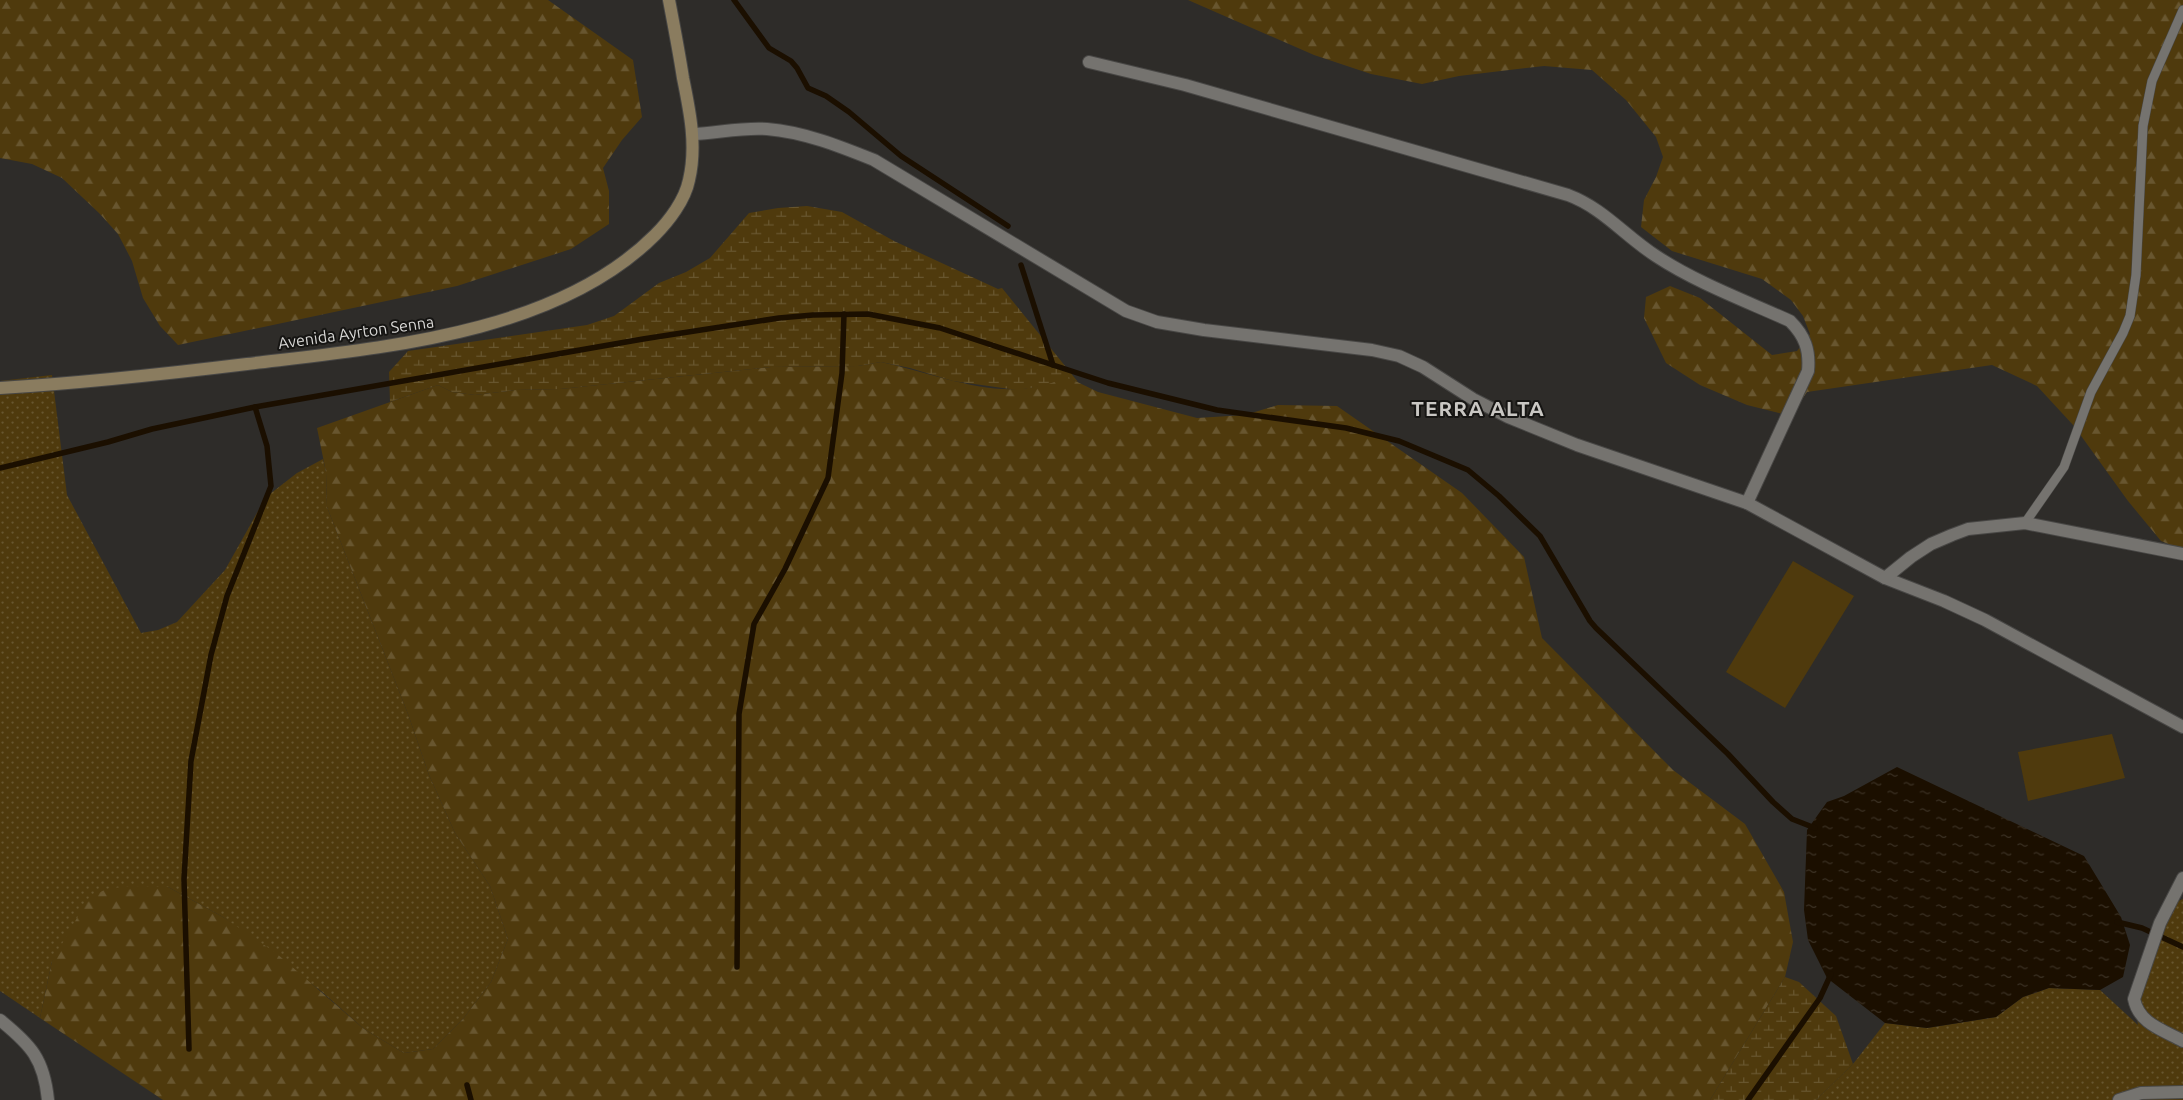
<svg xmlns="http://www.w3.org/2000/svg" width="2183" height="1100" font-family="Ubuntu,sans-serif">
<defs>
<pattern id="grass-dots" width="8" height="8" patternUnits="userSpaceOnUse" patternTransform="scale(1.25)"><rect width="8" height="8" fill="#4f3a0d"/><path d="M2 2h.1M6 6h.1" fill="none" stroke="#68562f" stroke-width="1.8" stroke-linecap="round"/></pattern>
<pattern id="forest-firs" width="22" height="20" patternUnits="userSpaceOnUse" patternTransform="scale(1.25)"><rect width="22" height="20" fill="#4f3a0d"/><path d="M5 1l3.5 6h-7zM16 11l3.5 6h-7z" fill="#68562f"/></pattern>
<pattern id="wetland-marsh" width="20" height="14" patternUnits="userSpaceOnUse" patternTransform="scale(1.25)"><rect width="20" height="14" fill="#4f3a0d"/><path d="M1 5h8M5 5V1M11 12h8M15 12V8" fill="none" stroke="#68562f"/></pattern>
<pattern id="water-ripples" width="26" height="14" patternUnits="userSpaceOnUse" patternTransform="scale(1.25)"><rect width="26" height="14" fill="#1b0f00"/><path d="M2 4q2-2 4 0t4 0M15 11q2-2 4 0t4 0" fill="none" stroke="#3b3124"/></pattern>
</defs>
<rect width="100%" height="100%" fill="#2e2c29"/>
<g fill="url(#grass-dots)">
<polygon points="52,375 67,495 141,633 158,630 177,622 225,570 266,497 297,473 323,459 326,472 327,507 408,714 429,775 455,833 490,886 508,939 491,982 463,1019 433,1049 404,1053 364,1029 321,991 223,917 168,887 52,961 40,1018 0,991 0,381"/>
<polygon points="2183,899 2183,1100 1816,1100 1853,1064 1885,1023 1927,1028 1996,1017 2023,997 2049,988 2100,990 2138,1025 2134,1002 2161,909"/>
</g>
<g fill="url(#forest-firs)">
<polygon points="0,0 548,0 633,60 642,117 622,140 603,168 609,191 609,224 571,249 457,286 178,345 160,326 143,298 132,261 118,234 100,214 62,178 32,164 0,158"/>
<polygon points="1188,0 2183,0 2183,550 2161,541 2128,501 2074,426 2037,386 1992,365 1807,392 1791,416 1747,405 1700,385 1666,363 1644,318 1646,297 1670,286 1700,298 1772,355 1797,351 1810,334 1803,316 1791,300 1762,279 1672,251 1641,227 1644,200 1656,177 1663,157 1656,137 1626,100 1592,70 1544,66 1459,76 1422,84 1371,74 1314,55"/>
<path d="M881,362C923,371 977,392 1018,389C1036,388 1051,383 1067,377L1098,392L1197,418L1245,415L1278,405L1337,406L1462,493L1524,557L1542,638L1673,770L1745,824L1784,892L1793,942L1785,977L1710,1100H163L40,1018L52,961L88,899L106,889L131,886L168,887L223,917L276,953L364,1029L404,1053L433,1049L463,1019L491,982L508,939L490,886L455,833L429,775L408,714L327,507L326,472L317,428L438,385L452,392L475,395L515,390L560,389L771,367L858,366Z"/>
</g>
<g fill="url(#wetland-marsh)">
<polygon points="807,206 842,212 894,241 998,289 1002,288 1078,382 1067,378 1042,386 1017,390 953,381 910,368 881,362 858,366 771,367 560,389 515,390 475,395 452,392 438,385 390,402 389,372 408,351 587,325 614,316 659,283 686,272 710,258 749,213 778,208"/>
<polygon points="1785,977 1799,982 1836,1016 1853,1064 1816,1100 1710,1100"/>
</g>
<g fill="#4f3a0d">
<polygon points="1793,561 1854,596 1785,708 1726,672"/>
<polygon points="2112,734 2125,778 2028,801 2018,752"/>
</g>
<polygon fill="url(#water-ripples)" points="1897,767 2084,856 2121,917 2130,945 2123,977 2100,990 2049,988 2023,997 1996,1017 1927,1028 1885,1023 1827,978 1808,940 1804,910 1807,830 1827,802 1844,796"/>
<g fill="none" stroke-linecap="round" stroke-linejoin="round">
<g stroke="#1b0f00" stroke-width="5.5">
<polyline points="734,0 769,48 791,61 797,68 808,88 826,96 849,112 901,156 1008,226"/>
<polyline points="1021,265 1053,365"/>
<polyline points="0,468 108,442 152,429 255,407 643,339 779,318 813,315 868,314 940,328 1108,383 1217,410 1346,428 1399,441 1468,470 1499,496 1540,536 1590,621 1596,628 1728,754 1773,802 1792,819 1815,828"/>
<polyline points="2117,922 2142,928 2183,947"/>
<polyline points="737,967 739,714 754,624 785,569 828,478 842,373 844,314"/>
<polyline points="189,1049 184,879 191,761 211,655 227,596 271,486 267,446 255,407"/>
<polyline points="467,1085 471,1100"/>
<polyline points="1748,1100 1820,998 1831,974"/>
</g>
<g stroke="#484745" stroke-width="10">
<polyline id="lane" points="2025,523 2064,467 2091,392 2123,333 2130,316 2136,275 2143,126 2152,81 2183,10"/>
</g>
<g stroke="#484745" stroke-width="14">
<g id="street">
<path d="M1089,62L1185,85L1568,195C1603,208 1625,236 1656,256C1697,283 1746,301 1790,321C1805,336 1810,350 1808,371L1747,503"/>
<path d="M694,134C717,133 743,127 767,129C804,132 839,146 874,160L1126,311L1157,322L1204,330L1372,350L1399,356L1423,367L1473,399L1508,417L1577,445L1747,503L1885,578L1944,601L1985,620L2183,727"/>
<polyline points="1885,578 1911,557 1931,544 1952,535 1968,529 2025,523 2183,554"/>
<path d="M2183,878L2160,923L2134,999C2139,1024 2163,1030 2183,1041"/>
<path d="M0,1020C31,1045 44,1059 48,1100"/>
<polyline points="2119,1100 2141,1093 2183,1092"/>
</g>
</g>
<g stroke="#484745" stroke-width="14">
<path id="secondary" d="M0,388C83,383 165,374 247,364C379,348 555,335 655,235C669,221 685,200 689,180C697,146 690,112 683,78C679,52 674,26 669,0"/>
</g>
<use href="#lane" stroke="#75736f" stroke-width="9"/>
<use href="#street" stroke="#75736f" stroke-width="12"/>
<use href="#secondary" stroke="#8a7c5f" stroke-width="12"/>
</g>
<g text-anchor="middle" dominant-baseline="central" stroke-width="4" stroke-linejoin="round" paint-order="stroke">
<g font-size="16" fill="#d8d7d5" stroke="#161513">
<text transform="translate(356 332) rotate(-8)">Avenida Ayrton Senna</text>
</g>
<g font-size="21" font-weight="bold" letter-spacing="1" fill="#c9c7c3" stroke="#161513">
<text x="1478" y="408">TERRA ALTA</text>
</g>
</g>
</svg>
